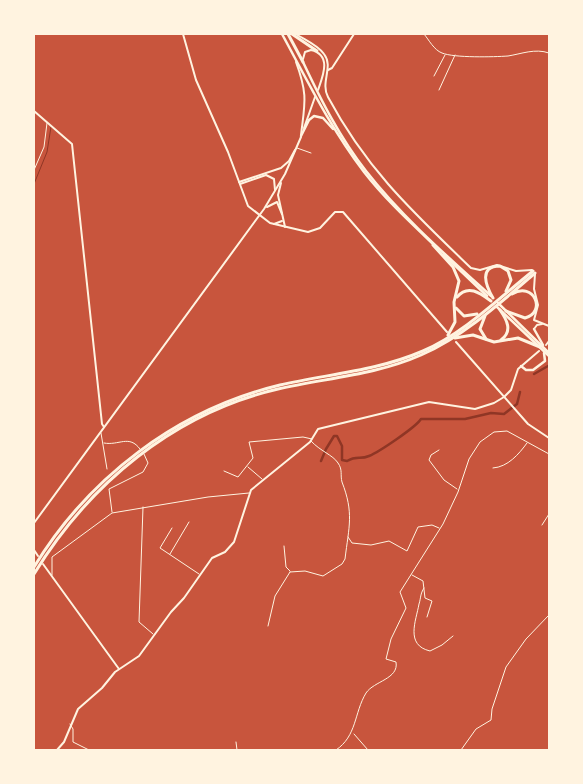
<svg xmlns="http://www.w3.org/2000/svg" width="583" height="784" font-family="Poppins,sans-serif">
<rect width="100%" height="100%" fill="#c8553d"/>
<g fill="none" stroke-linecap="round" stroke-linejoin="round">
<g stroke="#8f3625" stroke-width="1">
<polyline points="34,184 47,152 51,127"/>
<polyline points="34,437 34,439"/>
</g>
<g stroke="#8f3625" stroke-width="2.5">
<polyline points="534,374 548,366"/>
<path d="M321,461L326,449L334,436H337L342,446V460L347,461C357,455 360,460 369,456C379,452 416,427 421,419H465L491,413L504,414L517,404L520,392"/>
</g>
<g stroke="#fff3e0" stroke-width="1">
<path d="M424,34C429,40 434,50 442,53C454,58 494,57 508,56C521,54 535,48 549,53"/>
<polyline points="434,76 445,55"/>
<polyline points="439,90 455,55"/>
<polyline points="297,148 311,153"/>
<polyline points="34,170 44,147 47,123"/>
<polyline points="101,433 107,469"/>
<path d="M104,443C119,446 129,434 140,449"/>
<polyline points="439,450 431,455 429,460 444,480 457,489"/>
<polyline points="248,467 262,479"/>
<path d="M493,468C508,467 519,454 527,443"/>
<polyline points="224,471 238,477 253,458 249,442 303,437 312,439"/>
<polyline points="143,507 139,622 153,634"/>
<polyline points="112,512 109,489 143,472 148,463 144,454"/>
<polyline points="542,525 549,514"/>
<polyline points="172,528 160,548 199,574"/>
<polyline points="348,537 352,543 371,545 389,541 407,551 418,527 432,525 439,528"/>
<polyline points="284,546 286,567 290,571"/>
<polyline points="170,554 189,522"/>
<path d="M290,572L305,571L323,576L342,564L345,559C349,526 354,513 342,482C340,475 343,470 338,463C333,455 320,451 311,441"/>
<polyline points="52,575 52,557 112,513 208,497 249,493"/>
<polyline points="412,575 423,581 425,598 432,601 427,617"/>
<path d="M424,588C420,594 421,598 419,604C416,621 405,645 430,651L442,645L453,636"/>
<polyline points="268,626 275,596 290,572"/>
<polyline points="70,724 73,729 73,742 89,750"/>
<polyline points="354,734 368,750"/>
<polyline points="236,742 237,750"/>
<path d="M336,750C357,736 354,713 366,693C374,681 399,679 396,662L386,659L391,639L406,608L400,592L443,524L458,492L469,459L480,442L494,432L507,431L549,454"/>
<polyline points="461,750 476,729 491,720 492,709 506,667 526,639 549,615"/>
</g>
<g stroke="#fff3e0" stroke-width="2">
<polyline points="328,70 332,68 354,34"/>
<polyline points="34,111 72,144 102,424 104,427"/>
<polyline points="34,550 38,556"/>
<polyline points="43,564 119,669"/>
<polyline points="57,750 64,742 78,709 102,688 115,672 139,656 171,612 184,598 212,558 225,552 234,542 251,490 310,442 318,429 429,402 475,409 494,403 504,397"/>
</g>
<g stroke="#fff3e0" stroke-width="2">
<polyline points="183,34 196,80 228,152 248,206 270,223 308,232 320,228 335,212 343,212 447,332"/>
<path d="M296,34C305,40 318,45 324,54C334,67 320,82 328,97C367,170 413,212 471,268L480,270L497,265L516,271L532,270"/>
<path d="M303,59L305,52L311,50C332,55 323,76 318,90"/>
<path d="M296,62C308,95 305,102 301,135"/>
<polyline points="304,128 315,97"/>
<polyline points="239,182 281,168 289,161 295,150"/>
<polyline points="281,183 278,195 285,227"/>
<polyline points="240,184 266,175 274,179 275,190"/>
<polyline points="267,207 277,202 282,214"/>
<polyline points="274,224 282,221"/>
<polyline points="535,274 534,289 538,305 534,320 549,326"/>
<polyline points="534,329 537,325 542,324"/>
<polyline points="456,342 528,424 549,438"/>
<polyline points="546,345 549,341"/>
<polyline points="504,397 511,390 518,369 539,351"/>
<polyline points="34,523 264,209 285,174 301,137"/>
</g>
<g stroke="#fff3e0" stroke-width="2.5">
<path d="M282,34C307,80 331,129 364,172C385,199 410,222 435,246"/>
<path d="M303,62C321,100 340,138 366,171C402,217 448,257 491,296"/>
<polyline points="301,136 309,120 314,116 323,118 333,129"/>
<polyline points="444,255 487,296"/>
<polyline points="498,303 549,353"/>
<polyline points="496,306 549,356"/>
<polyline points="534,329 543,345"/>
<polyline points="521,366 526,370 533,370 545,361 544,353"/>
</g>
<g stroke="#fff3e0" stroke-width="3">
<polyline points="288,34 303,62"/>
<polyline points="292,34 317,51"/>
<polyline points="433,245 453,267 459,281 454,302 455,322 448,335"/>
<path d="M457,297C468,284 480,293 491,301"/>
<path d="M493,298C486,286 478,266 500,266L508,271L511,280L506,291"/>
<polyline points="456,308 464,316 477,314"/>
<path d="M500,310C507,320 513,331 501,340"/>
<path d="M506,311L525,318C547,312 534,281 512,294"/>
<polyline points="485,316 480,329 486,339"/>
<polyline points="455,338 473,335 494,342 518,338 540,347"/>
<path d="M34,567C89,477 177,410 280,385C328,374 377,371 423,351C464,333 498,299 533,271"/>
<path d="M34,574C89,484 174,413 278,389C326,378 376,375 421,355C464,336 500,303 535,273"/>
</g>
</g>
<rect width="583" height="784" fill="none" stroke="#fff3e0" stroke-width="70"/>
</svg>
